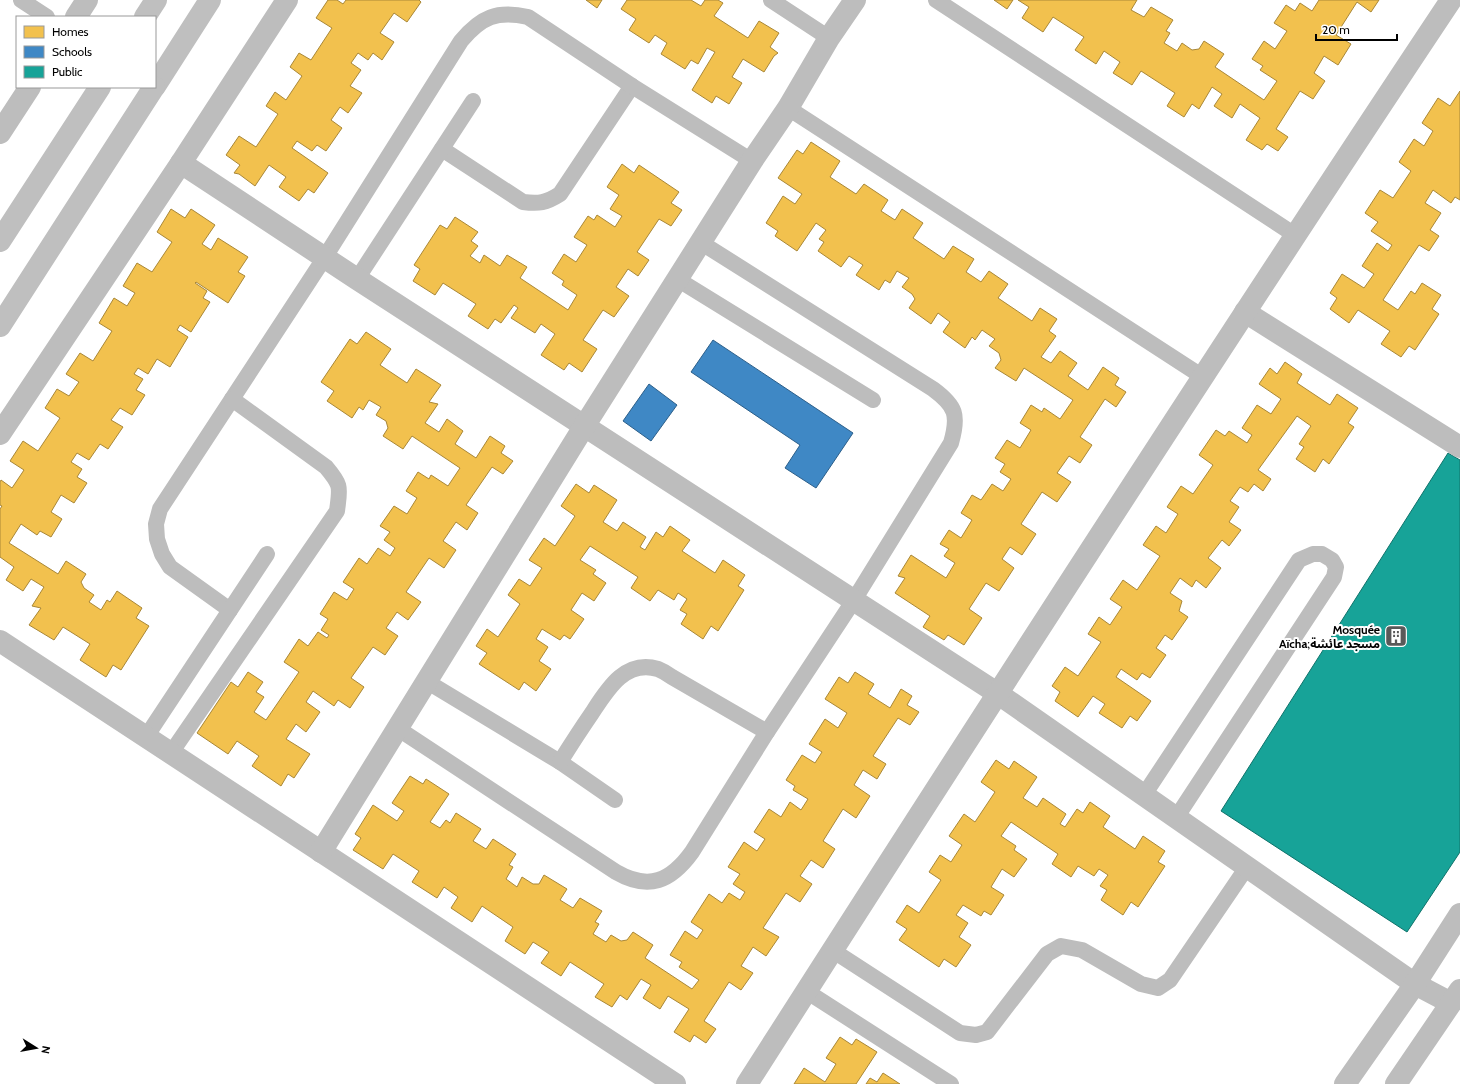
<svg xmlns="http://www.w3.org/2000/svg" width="1460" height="1084" font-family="Cabin,'Noto Sans Arabic',sans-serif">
<rect width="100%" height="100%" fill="#fff"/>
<g fill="#f2c14e" stroke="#a98737">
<polygon points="328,0 337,0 343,4 346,0 419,0 421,2 407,22 394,13 380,33 394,42 382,60 373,53 368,60 358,53 351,63 361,70 350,86 362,93 348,113 340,107 331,120 342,128 326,151 317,145 312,151 297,141 292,148 328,173 314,193 308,189 299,201 279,187 286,177 269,165 255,186 239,174 234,173 240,165 226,155 239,136 256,147 278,114 266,106 275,92 286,100 302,76 290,67 299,53 311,60 332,28 316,18"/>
<polygon points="586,0 602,0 597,8"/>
<polygon points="627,0 691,0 701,6 705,0 718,0 723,3 714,16 748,38 759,21 779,33 770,47 778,53 774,56 764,72 743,59 732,77 742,83 729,104 716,96 712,103 692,90 715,52 707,48 698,64 691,60 685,69 661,54 667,43 655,35 649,43 629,30 636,19 621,9"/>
<polygon points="994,0 1013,0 1007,9"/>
<polygon points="1018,0 1137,0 1131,10 1144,17 1151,7 1173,20 1166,31 1170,33 1164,43 1177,51 1182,43 1192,50 1199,49 1204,41 1224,54 1215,67 1264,100 1277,81 1260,70 1263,66 1252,59 1264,41 1275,49 1287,31 1274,23 1286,5 1295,11 1300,3 1312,11 1319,0 1379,0 1371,12 1357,2 1336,35 1351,44 1338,65 1324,56 1314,73 1325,81 1313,99 1300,91 1276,129 1288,137 1278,151 1267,144 1262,150 1246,140 1260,118 1240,104 1232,118 1214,106 1222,94 1212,87 1199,109 1192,104 1184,117 1167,106 1175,93 1141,71 1132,85 1113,73 1120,62 1104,51 1096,64 1075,50 1084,37 1053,17 1043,32 1022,18 1029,7"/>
<polygon points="1460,91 1460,200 1455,197 1451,203 1433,190 1425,203 1441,213 1430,230 1439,236 1429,251 1419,245 1383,300 1398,310 1411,291 1415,294 1422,283 1441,295 1432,309 1439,314 1415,350 1409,346 1401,357 1381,344 1390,331 1358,310 1349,323 1330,309 1337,298 1330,293 1342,274 1364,288 1374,274 1362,266 1377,243 1388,251 1392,245 1371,231 1378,222 1365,213 1380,190 1393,198 1411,171 1399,162 1414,139 1424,146 1433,131 1422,123 1438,98 1450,106"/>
<polygon points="811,142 840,161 830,177 856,194 864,184 888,200 881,211 895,220 902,209 923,223 913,238 944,259 953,246 974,259 966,272 981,282 989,271 1008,284 998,298 1032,321 1040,308 1057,319 1049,331 1056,336 1041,357 1051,363 1060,351 1077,363 1068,376 1088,390 1103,367 1119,378 1115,385 1126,392 1116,407 1105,399 1080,437 1092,445 1080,463 1069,456 1057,473 1071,482 1057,502 1042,492 1021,524 1036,534 1022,555 1010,547 1002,559 1014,568 999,591 986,583 969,609 982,618 964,645 948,635 944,640 923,627 930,616 895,593 905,578 898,576 911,555 946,578 955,563 944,556 949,549 940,544 949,530 961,538 972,520 961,513 972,495 981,500 992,484 1003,491 1011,479 1000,472 1005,464 995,458 1007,440 1020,448 1031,430 1020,423 1031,405 1042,412 1044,408 1060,419 1073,400 1024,368 1016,381 995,368 1001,360 999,353 989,346 995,339 982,330 975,340 972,337 965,348 943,332 950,322 938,313 931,324 909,308 915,299 912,294 902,287 909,278 897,271 890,283 885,280 879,290 856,275 863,265 849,256 841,267 818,251 824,242 819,239 826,230 816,223 797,251 775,236 778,231 766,223 783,196 795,204 802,194 778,178 797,150 803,154"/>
<polygon points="622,164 634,173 639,165 679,192 671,203 682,210 671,226 659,219 637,252 649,260 638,276 628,269 616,287 629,296 614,317 603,310 583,340 597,349 582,372 569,363 564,370 541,355 555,334 541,324 535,333 511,318 518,308 514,305 501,323 495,319 488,329 468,316 476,304 443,283 435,295 413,281 420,269 414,265 440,225 447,229 455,217 478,232 471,241 478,246 470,256 480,263 484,255 500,266 507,255 527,267 520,278 568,310 577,295 562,285 564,281 552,273 564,254 576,262 587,245 574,237 588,216 594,220 597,215 615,227 622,216 610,209 619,195 607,187"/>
<polygon points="171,209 185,218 191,209 215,225 202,244 211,250 218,238 248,257 238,272 245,276 228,303 196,282 195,283 207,291 203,298 210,302 191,332 180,325 177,330 188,337 170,367 157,359 148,374 138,368 134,374 143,379 136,390 145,395 132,415 120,408 111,420 123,427 108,449 100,444 89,460 77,453 71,462 82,469 77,477 87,483 74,503 61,495 51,512 62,519 51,537 40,531 37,535 21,524 9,543 58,574 66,561 86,574 81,582 84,588 94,595 89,602 101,610 107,600 110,602 117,591 142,608 136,618 149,626 121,670 113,665 106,677 80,660 90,644 63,627 54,640 29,625 41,608 32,606 44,587 31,579 23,591 6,580 14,567 0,557 0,509 2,506 0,505 0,482 1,480 12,488 24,470 10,461 23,441 38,451 60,418 45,408 57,389 69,396 79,382 66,374 80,353 93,361 112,331 99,323 114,298 127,306 135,293 123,286 137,263 152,272 172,242 157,232"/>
<polygon points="366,332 391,349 380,365 407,383 416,369 441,385 429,402 438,404 425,423 439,432 447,419 463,431 455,444 476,458 490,436 505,446 501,453 513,461 503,474 492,467 466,505 478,513 467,530 456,522 443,541 456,550 444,568 429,558 406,592 421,602 408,620 397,612 386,628 398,636 385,655 373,647 351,678 364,687 350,708 338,700 334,706 313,691 306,702 320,712 306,732 296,724 286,739 310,754 294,778 288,774 281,786 252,766 259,756 237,741 228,754 197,733 231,682 238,687 248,672 263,682 256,692 264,697 254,712 266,720 299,672 284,662 299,639 308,646 318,632 327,638 329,635 321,630 328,619 320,614 334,592 347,600 354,589 343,582 359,558 367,564 378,548 390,556 395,548 384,540 390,532 380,526 394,506 407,514 417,498 406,491 418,472 429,479 431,475 448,486 460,468 412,436 403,449 383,436 388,428 386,421 376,415 381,407 369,400 363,410 359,407 352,418 327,401 334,391 321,382 350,339 357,344"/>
<polygon points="1285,362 1302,374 1297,383 1330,405 1337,394 1358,408 1348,423 1354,427 1329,464 1323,459 1315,472 1296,459 1304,447 1299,444 1311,426 1297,416 1258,470 1271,479 1263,491 1254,484 1248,492 1240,487 1230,501 1239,507 1229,522 1241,530 1229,546 1222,540 1208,558 1221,568 1206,588 1196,580 1192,587 1180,578 1170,593 1182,601 1179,611 1188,617 1172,640 1165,635 1156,648 1166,655 1150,678 1142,673 1137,680 1121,669 1116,677 1151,701 1137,721 1130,716 1122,728 1099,713 1105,704 1093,696 1078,717 1055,701 1060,692 1052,686 1065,667 1078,676 1101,642 1088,634 1099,617 1110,625 1122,607 1110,599 1123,580 1137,590 1160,556 1143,545 1156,526 1166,533 1178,514 1167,507 1181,486 1193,494 1213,465 1199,455 1216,430 1225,436 1229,431 1247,443 1252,435 1242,428 1257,405 1271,414 1281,399 1259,384 1270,368 1277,374"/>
<polygon points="576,484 589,493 594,485 617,500 603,522 617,531 623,522 646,537 640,547 645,550 656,532 663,537 670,526 690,540 682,551 715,573 723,560 745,575 738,586 744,590 718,631 711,626 703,639 681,624 687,614 680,610 687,599 678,593 674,600 658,590 650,601 631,588 638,577 590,546 580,560 596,570 593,574 606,583 594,601 582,593 571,610 584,619 570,639 564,635 560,640 542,629 536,639 548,647 539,661 551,669 536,691 524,682 519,690 479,664 487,653 476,646 487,629 498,637 520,604 508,595 519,579 530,586 542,568 529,560 544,538 555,546 575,516 561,506"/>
<polygon points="855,672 874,684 868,694 890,708 901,689 912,696 907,705 919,712 910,725 898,718 873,756 886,764 877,779 863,770 854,785 870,796 856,818 843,809 823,841 835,849 823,868 811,860 800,876 812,884 800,902 786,893 763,928 779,937 766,956 753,947 741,966 753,973 741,990 729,982 704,1021 716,1029 706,1043 694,1035 690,1042 674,1032 689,1009 668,996 660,1009 643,998 651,985 641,979 627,1000 620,995 612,1007 595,997 604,984 570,962 561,976 541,963 549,952 533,942 525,954 505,941 513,927 482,906 472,922 451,908 458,897 444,887 437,898 412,882 419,871 393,854 383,869 353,850 361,838 355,834 373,805 397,821 404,811 392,803 410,776 423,784 426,779 449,794 430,822 440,828 446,820 450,823 456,813 481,829 473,841 486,849 493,839 516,854 509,865 513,867 506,879 517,887 522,877 533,884 539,884 544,875 567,889 560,900 573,908 580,898 602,911 595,922 599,924 593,934 606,942 611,935 621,941 627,940 633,932 653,945 645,958 692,989 699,980 679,967 682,962 670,955 685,931 697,939 703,930 691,922 709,894 722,903 729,893 740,900 745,892 733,884 740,874 728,867 744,842 757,851 765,839 754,832 769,809 781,817 790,802 801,810 808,799 793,790 795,786 786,780 802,755 815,763 822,752 809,744 825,719 838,728 847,713 825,699 839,677 848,683"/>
<polygon points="996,760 1009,769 1014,761 1037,777 1023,798 1037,807 1043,798 1066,814 1060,824 1065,827 1077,809 1083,813 1090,802 1110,816 1103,827 1135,849 1143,836 1165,851 1158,862 1165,866 1138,907 1131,902 1123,915 1101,900 1107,890 1100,886 1108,875 1099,869 1094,876 1078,866 1071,877 1052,864 1058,854 1011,822 1001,836 1016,846 1014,850 1027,859 1014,877 1002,869 991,887 1004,895 991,915 984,911 981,916 963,905 956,915 968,923 959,937 971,945 956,967 944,959 939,967 899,940 907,929 896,922 907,905 919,913 941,880 929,872 940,855 951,862 962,845 949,836 964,814 975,822 995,792 981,782"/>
<polygon points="840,1037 852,1045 856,1039 877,1052 856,1084 794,1084 804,1068 825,1082 836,1064 826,1058"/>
<polygon points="883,1073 900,1084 866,1084 870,1078 877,1082"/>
</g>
<g fill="#3f88c5" stroke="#2c5f8a">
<polygon points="713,340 853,433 816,488 785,468 800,445 691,372"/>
<polygon points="649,384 677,405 651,441 623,421"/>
</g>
<polygon fill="#17a398" stroke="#10726a" points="1448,453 1460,460 1460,852 1407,932 1221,811"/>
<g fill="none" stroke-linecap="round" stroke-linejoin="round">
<g stroke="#bdbdbd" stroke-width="16">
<polyline points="21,0 47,17"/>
<polyline points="771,0 829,38"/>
<polyline points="936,0 1295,235"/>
<polyline points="788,108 1203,377"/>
<path d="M442,149L523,202C539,204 546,203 560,194L632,86"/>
<polyline points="357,279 473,101"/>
<polyline points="677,279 873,400"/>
<path d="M230,610L170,567L162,554L157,539L156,524L160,509L325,257L461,41C481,17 497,10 528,17L632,86L752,161"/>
<polyline points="426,681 560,762 615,800"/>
<path d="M397,728L616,872C649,891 671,881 692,852L767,732L854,600L951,443C959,415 956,406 933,389L700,242"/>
<polyline points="146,737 267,554"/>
<path d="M171,753L337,511C340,487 342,486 326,467L232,399"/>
<path d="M560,762C570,746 581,729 592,713C607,690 625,659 658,669C663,671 668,674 672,677L767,732"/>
<polyline points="1144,795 1299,560 1313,554 1322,554 1332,560 1336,567 1334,577 1176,818"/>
<polyline points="832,950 960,1033 976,1035 987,1032 1047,954 1061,946 1082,950 1141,984 1158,988 1170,980 1247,867"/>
<polyline points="806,991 951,1084"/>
</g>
<g stroke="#bdbdbd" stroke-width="22">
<polyline points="76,17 87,0"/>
<polyline points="0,133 30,87"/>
<polyline points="181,163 357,279 997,693 1415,984 1451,1003"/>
<polyline points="1245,312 1460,447"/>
<polyline points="0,434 181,163 287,0"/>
<polyline points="0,641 675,1084"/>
<polyline points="321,852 585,425 752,161 788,108 829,38 855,0"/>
<path d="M747,1084C979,721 1212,359 1451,0"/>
<polyline points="1345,1084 1415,984 1460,914"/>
<polyline points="1396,1084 1460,990"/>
</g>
<g stroke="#bfbfbf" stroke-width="22">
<polyline points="145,17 156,0"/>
<polyline points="155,86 210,0"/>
<polyline points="0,241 100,87"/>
<polyline points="0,326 154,87"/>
</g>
</g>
<defs>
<g id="building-square" transform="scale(1.15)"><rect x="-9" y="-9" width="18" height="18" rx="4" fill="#595959" stroke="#fff"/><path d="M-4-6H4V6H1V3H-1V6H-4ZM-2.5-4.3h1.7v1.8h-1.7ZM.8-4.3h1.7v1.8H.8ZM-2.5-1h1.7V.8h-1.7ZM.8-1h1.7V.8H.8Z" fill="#fff"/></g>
</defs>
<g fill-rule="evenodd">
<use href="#building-square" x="1396" y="636"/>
</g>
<g text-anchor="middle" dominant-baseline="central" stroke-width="4" stroke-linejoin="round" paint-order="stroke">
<g font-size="12" font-weight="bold" fill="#000" stroke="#fff" text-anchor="end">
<text x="1380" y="629">Mosquée<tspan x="1380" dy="14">Aïcha;مسجد عائشة</tspan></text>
</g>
</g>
<rect x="16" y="16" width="140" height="72" fill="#ffffff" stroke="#999999"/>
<rect x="24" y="26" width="20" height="12" fill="#f2c14e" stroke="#999999"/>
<text x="52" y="36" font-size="12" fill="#000000">Homes</text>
<rect x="24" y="46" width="20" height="12" fill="#3f88c5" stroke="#999999"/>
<text x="52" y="56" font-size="12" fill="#000000">Schools</text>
<rect x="24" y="66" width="20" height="12" fill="#17a398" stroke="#999999"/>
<text x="52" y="76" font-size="12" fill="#000000">Public</text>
<g transform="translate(36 1048) rotate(101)" stroke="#ffffff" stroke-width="3" paint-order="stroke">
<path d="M0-3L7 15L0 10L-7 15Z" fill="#000000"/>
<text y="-6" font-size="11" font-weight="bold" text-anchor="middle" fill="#000000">N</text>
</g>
<path d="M1316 34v6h81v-6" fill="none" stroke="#000000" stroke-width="2"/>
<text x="1322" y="34" font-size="12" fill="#000000" stroke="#ffffff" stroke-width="3" paint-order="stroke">20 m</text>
</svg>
